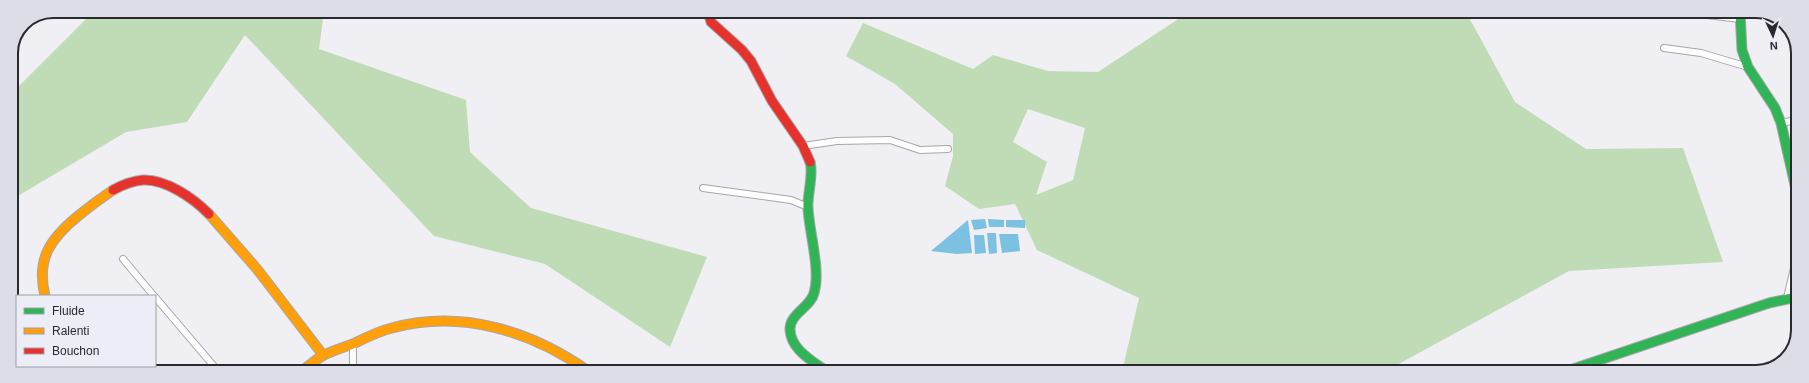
<svg xmlns="http://www.w3.org/2000/svg" width="1809" height="383" font-family="Helvetica,sans-serif">
<rect width="100%" height="100%" fill="#efeff4"/>
<g fill="#c0dcb6" fill-rule="evenodd">
<polygon points="94,11 324,11 319,49 466,100 470,152 531,208 707,257 670,347 545,264 434,236 245,35 187,122 126,132 11,200 11,94"/>
<path d="M1189,12H1466L1515,102L1586,149L1683,148L1723,262L1569,271L1384,372H1122L1139,298L1037,250L1015,204L979,209L945,186L953,156V134L895,84L846,56L863,23L973,69L993,55L1048,71L1098,72ZM1028,109L1085,128L1073,180L1036,195L1047,162L1013,142Z"/>
</g>
<g fill="#7cc0e2">
<polygon points="985,219 987,228 974,230 971,220"/>
<polygon points="988,219 1004,220 1004,227 989,227"/>
<polygon points="968,220 972,253 957,254 931,251"/>
<polygon points="1006,220 1025,220 1025,228 1006,227"/>
<polygon points="987,233 996,233 997,253 989,254"/>
<polygon points="999,234 1018,234 1020,251 1002,253"/>
<polygon points="974,235 984,235 986,253 975,254"/>
</g>
<g fill="none" stroke-linecap="round" stroke-linejoin="round">
<g stroke="#a7a7aa" stroke-width="8">
<g id="street">
<polyline points="1682,12 1740,19"/>
<polyline points="1664,48 1701,53 1748,67"/>
<polyline points="1781,123 1791,121 1798,116"/>
<polyline points="803,146 837,141 890,140 920,150 948,149"/>
<polyline points="703,188 791,200 808,207"/>
<polyline points="123,259 154,296"/>
<polyline points="155,297 218,371"/>
<polyline points="1787,298 1797,255"/>
<polyline points="353,344 353,371"/>
<polyline points="84,366 88,371"/>
</g>
</g>
<g stroke="#a7a7aa" stroke-width="11">
<g id="fast">
<polyline points="1740,12 1742,50 1748,67 1775,108 1781,123 1797,194"/>
<path d="M810,162C814,174 807,195 808,208C809,232 821,270 814,293C811,307 789,314 790,330C791,350 813,361 827,372"/>
<polyline points="1564,372 1769,303 1797,297"/>
</g>
</g>
<g stroke="#a7a7aa" stroke-width="11">
<g id="slow">
<polyline points="209,214 257,269 323,355"/>
<path d="M45,296C36,259 50,239 78,216C89,207 101,198 113,190"/>
<path d="M302,371C309,366 316,359 324,355C334,350 345,347 355,343C367,337 379,331 392,328C461,309 531,331 588,371"/>
</g>
</g>
<g stroke="#a7a7aa" stroke-width="11">
<g id="jam">
<polyline points="708,11 711,22 742,50 751,61 772,101 803,146 810,162"/>
<path d="M113,190C122,185 132,181 143,180C166,179 193,198 209,214"/>
</g>
</g>
<use href="#street" stroke="#fdfdfd" stroke-width="6"/>
<use href="#fast" stroke="#30b455" stroke-width="9"/>
<use href="#slow" stroke="#ff9f0a" stroke-width="9"/>
<use href="#jam" stroke="#e5322d" stroke-width="9"/>
</g>
<path d="M0 0H1809V383H0ZM53 18H1756A35 35 0 0 1 1791 53V330A35 35 0 0 1 1756 365H53A35 35 0 0 1 18 330V53A35 35 0 0 1 53 18Z" fill="#dcdde7" fill-rule="evenodd"/>
<path fill="none" stroke="#2a2a2e" stroke-width="2" d="M53 18H1756A35 35 0 0 1 1791 53V330A35 35 0 0 1 1756 365H53A35 35 0 0 1 18 330V53A35 35 0 0 1 53 18Z"/>
<rect x="16" y="295" width="140" height="72" fill="#ecedf7" stroke="#9e9fa7"/>
<rect x="24" y="308" width="20" height="6" fill="#30b455" stroke="#9e9fa7"/>
<text x="52" y="315" font-size="12" fill="#2a2a2e">Fluide</text>
<rect x="24" y="328" width="20" height="6" fill="#ff9f0a" stroke="#9e9fa7"/>
<text x="52" y="335" font-size="12" fill="#2a2a2e">Ralenti</text>
<rect x="24" y="348" width="20" height="6" fill="#e5322d" stroke="#9e9fa7"/>
<text x="52" y="355" font-size="12" fill="#2a2a2e">Bouchon</text>
<g transform="translate(1773 36) rotate(176)" stroke="#ecedf7" stroke-width="3" paint-order="stroke">
<path d="M0-3L7 15L0 10L-7 15Z" fill="#2a2a2e"/>
<text y="-6" font-size="11" font-weight="bold" text-anchor="middle" fill="#2a2a2e">N</text>
</g>
</svg>
